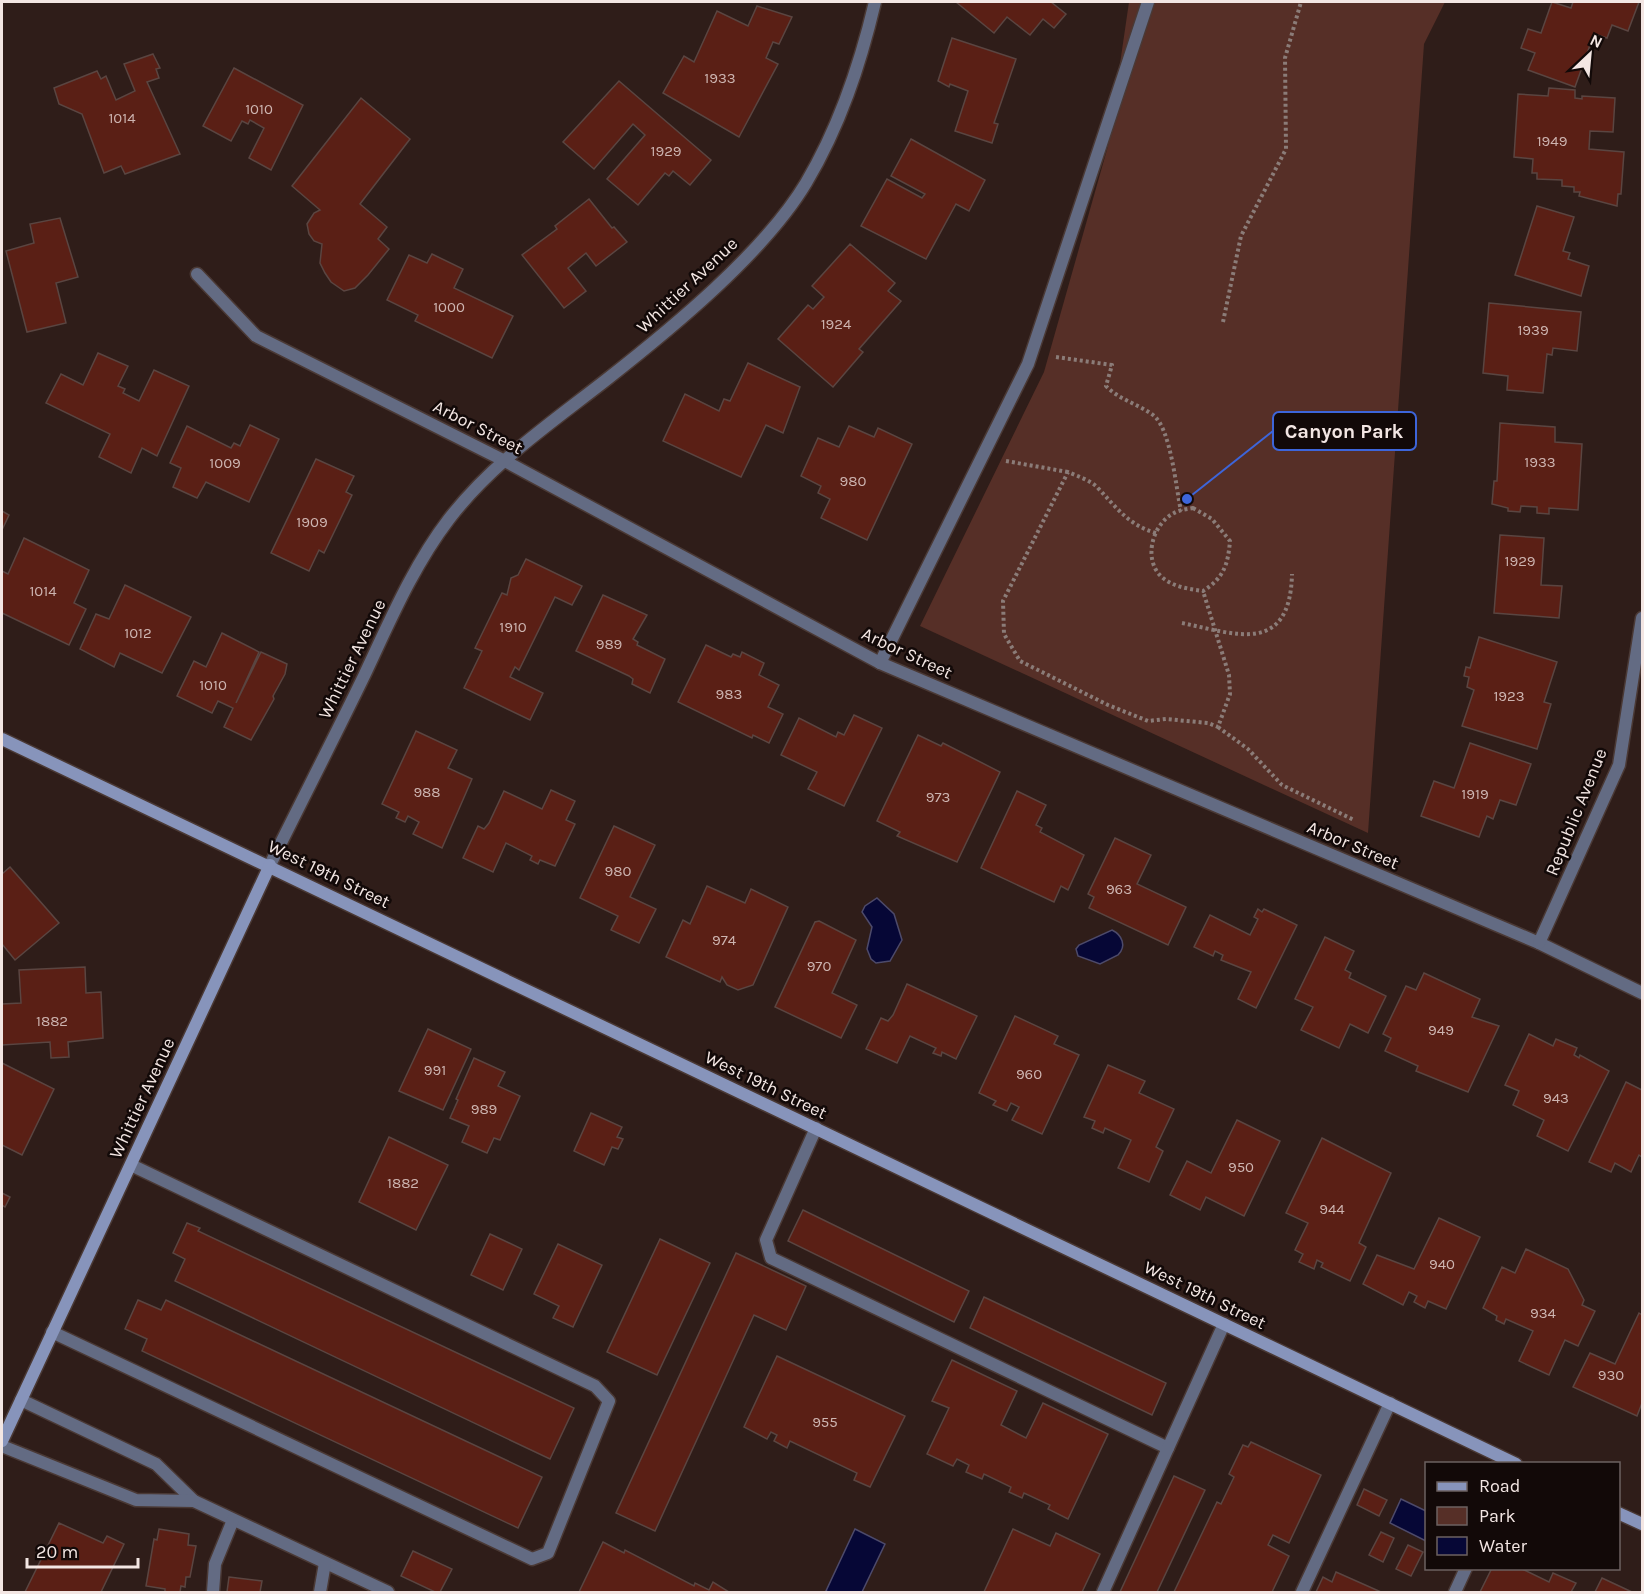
<svg xmlns="http://www.w3.org/2000/svg" width="1644" height="1594" font-family="Karla,sans-serif">
<rect width="100%" height="100%" fill="#2f1d19"/>
<polygon fill="#562f27" points="1129,2 1445,2 1424,44 1368,833 920,626 1044,372 1108,146"/>
<g fill="#060736" stroke="#4d4a6a" stroke-width="1.5">
<polygon points="877,898 894,914 902,940 890,961 876,963 871,959 867,949 872,927 862,912 865,906"/>
<path d="M1112,930C1122,935 1127,946 1118,955L1100,964L1078,956L1076,949L1079,945Z"/>
<polygon points="1401,1499 1426,1511 1426,1541 1390,1523"/>
<polygon points="855,1529 885,1544 862,1592 828,1592 826,1591"/>
</g>
<g fill="#5a1f15" stroke="#5a4541" stroke-width="1.5">
<polygon points="956,2 1051,2 1066,14 1054,28 1043,19 1030,35 1007,17 994,33"/>
<polygon points="1552,2 1571,8 1573,2 1639,2 1628,31 1612,25 1607,38 1594,34 1575,87 1528,70 1535,53 1521,48 1528,29 1541,33"/>
<polygon points="757,6 792,17 779,44 773,42 766,58 778,64 739,137 663,93 684,56 694,62 717,11 748,26"/>
<polygon points="952,38 1016,59 994,123 998,124 992,143 955,131 968,91 950,84 949,87 938,81"/>
<polygon points="153,54 160,68 156,69 159,78 147,82 180,154 125,174 121,166 104,173 82,114 59,104 54,88 97,71 101,79 106,76 116,100 135,91 124,64"/>
<polygon points="234,68 303,105 271,170 249,158 264,128 250,120 248,124 242,121 231,141 203,126"/>
<polygon points="619,81 711,160 690,185 673,171 669,176 665,173 638,205 607,179 645,135 633,124 594,169 563,142"/>
<polygon points="1549,88 1575,90 1575,98 1582,99 1582,96 1615,98 1613,132 1590,131 1589,149 1624,152 1621,194 1618,194 1617,206 1579,196 1580,192 1574,192 1574,187 1562,186 1562,180 1537,179 1537,173 1532,173 1533,159 1514,157 1518,94 1548,96"/>
<polygon points="361,98 410,139 360,204 387,227 378,239 389,249 368,275 355,288 344,291 331,282 325,273 320,263 322,244 314,241 309,234 307,224 314,213 320,210 292,186"/>
<polygon points="911,139 985,180 969,211 956,204 926,259 861,226 887,179 922,198 925,194 891,176"/>
<polygon points="589,199 612,228 614,227 627,242 596,266 586,253 568,268 586,291 564,308 522,255 557,229 555,226"/>
<polygon points="1537,206 1574,217 1563,251 1570,253 1568,259 1589,266 1581,296 1515,275"/>
<polygon points="60,218 78,277 56,283 66,323 27,332 6,251 34,243 30,224"/>
<polygon points="850,244 895,283 888,291 901,301 859,349 863,352 833,387 778,339 808,305 813,309 824,297 812,286"/>
<polygon points="432,254 463,269 454,288 513,316 492,358 415,321 418,315 387,300 409,255 427,263"/>
<polygon points="1489,303 1581,312 1577,351 1553,348 1552,355 1547,354 1543,393 1507,390 1508,376 1483,373"/>
<polygon points="98,353 128,366 118,386 125,389 123,393 139,401 154,370 189,386 157,456 142,448 131,473 99,457 110,434 46,403 61,374 83,385"/>
<polygon points="748,363 800,387 783,433 766,425 741,477 663,441 685,394 719,411 724,399 730,401"/>
<polygon points="1500,423 1555,427 1555,442 1582,444 1578,510 1549,508 1549,514 1537,513 1537,507 1521,506 1520,512 1508,511 1508,508 1492,504 1494,481 1497,481"/>
<polygon points="250,425 279,439 249,502 206,482 197,498 173,487 181,468 170,463 187,426 231,448 234,443 240,446"/>
<polygon points="849,426 874,437 878,428 912,444 867,540 821,518 830,499 818,493 821,486 801,476 818,438 839,447"/>
<polygon points="316,459 354,476 346,492 352,495 324,553 319,550 309,571 271,553"/>
<polygon points="2,511 9,515 2,530"/>
<polygon points="1500,535 1544,538 1541,585 1562,586 1559,618 1494,613"/>
<polygon points="24,538 89,570 74,603 86,609 69,645 2,613 2,571 8,574"/>
<polygon points="526,559 582,586 572,605 555,597 519,670 515,667 510,677 543,693 530,720 464,688 482,651 475,648 502,593 507,595 511,578 518,575"/>
<polygon points="125,585 191,617 162,673 120,653 114,667 80,649 96,614 109,619"/>
<polygon points="603,595 647,615 633,639 638,642 637,645 665,659 650,693 632,684 633,679 629,676 576,651"/>
<polygon points="222,633 259,652 236,703 261,652 287,664 285,674 273,696 274,699 251,740 224,727 233,708 218,701 212,713 177,696 194,661 206,667"/>
<polygon points="1479,637 1557,662 1544,702 1551,704 1537,749 1462,726 1474,690 1467,687 1469,677 1464,676 1466,667 1470,668"/>
<polygon points="706,645 731,657 733,654 740,657 742,652 764,663 759,675 779,685 768,707 783,714 769,743 753,735 752,738 678,702"/>
<polygon points="854,715 882,728 844,806 808,789 817,772 781,755 799,718 836,737 838,732 844,735"/>
<polygon points="416,731 457,750 448,768 472,779 442,848 413,834 419,822 408,816 405,822 396,818 399,812 382,804"/>
<polygon points="918,735 941,746 943,743 1000,772 957,862 897,836 900,832 877,821"/>
<polygon points="1470,743 1531,764 1516,805 1500,800 1493,819 1487,816 1479,837 1421,816 1434,781 1454,788"/>
<polygon points="551,790 575,801 566,820 575,824 555,866 540,860 538,864 530,860 532,856 506,843 493,872 463,858 478,826 484,829 489,823 504,791 542,809"/>
<polygon points="1017,791 1046,805 1036,825 1042,828 1040,832 1084,855 1068,890 1061,886 1054,902 981,868"/>
<polygon points="614,826 655,845 630,897 656,909 639,943 611,930 618,916 580,898"/>
<polygon points="1115,838 1151,855 1137,884 1186,907 1168,945 1089,908 1094,897 1088,894"/>
<polygon points="10,867 59,923 15,960 2,944 2,874"/>
<polygon points="707,886 745,903 751,889 788,907 753,985 738,990 727,985 722,977 720,982 666,957 683,920 690,924"/>
<polygon points="1258,909 1262,912 1264,909 1297,925 1256,1008 1238,999 1251,972 1221,960 1223,955 1215,951 1213,956 1194,947 1210,915 1250,935 1258,919 1254,917"/>
<polygon points="819,921 856,940 832,993 857,1005 841,1038 775,1007 815,922"/>
<polygon points="1325,937 1354,951 1345,970 1351,973 1349,978 1386,996 1368,1033 1350,1024 1339,1048 1301,1030 1313,1007 1295,999"/>
<polygon points="85,967 86,993 101,992 103,1038 68,1042 69,1057 51,1058 50,1042 2,1045 2,1004 21,1003 19,970"/>
<polygon points="1424,973 1480,999 1472,1017 1499,1026 1468,1092 1416,1071 1418,1066 1385,1051 1391,1038 1383,1034 1406,986 1416,990"/>
<polygon points="907,984 977,1016 956,1059 942,1052 941,1056 933,1053 936,1048 910,1036 897,1063 866,1049 881,1018 888,1021 893,1015"/>
<polygon points="1015,1016 1058,1036 1054,1044 1079,1055 1042,1134 1012,1120 1019,1107 1011,1103 1007,1111 993,1105 996,1101 979,1093"/>
<polygon points="428,1029 471,1049 443,1110 399,1091"/>
<polygon points="1529,1034 1553,1046 1556,1039 1577,1048 1574,1055 1579,1058 1580,1055 1609,1071 1568,1151 1537,1136 1544,1120 1513,1105 1519,1091 1505,1085"/>
<polygon points="474,1058 505,1072 498,1086 520,1096 500,1140 494,1138 487,1153 462,1142 469,1126 450,1118 458,1100 456,1099"/>
<polygon points="2,1063 54,1089 22,1155 2,1145"/>
<polygon points="1108,1065 1145,1081 1139,1093 1174,1109 1156,1147 1163,1151 1149,1182 1118,1168 1131,1140 1105,1128 1103,1133 1092,1128 1095,1121 1084,1117"/>
<polygon points="1626,1082 1642,1090 1642,1157 1639,1155 1631,1172 1615,1163 1611,1172 1589,1162"/>
<polygon points="591,1113 622,1127 617,1137 623,1139 618,1149 612,1147 604,1165 574,1151"/>
<polygon points="1237,1120 1280,1141 1244,1216 1206,1197 1200,1210 1170,1195 1187,1161 1211,1173"/>
<polygon points="389,1137 448,1165 416,1230 359,1202"/>
<polygon points="1322,1138 1391,1173 1359,1243 1366,1247 1350,1281 1321,1267 1323,1263 1317,1260 1314,1269 1299,1262 1303,1254 1295,1250 1308,1223 1286,1213"/>
<polygon points="2,1193 10,1197 5,1207 2,1205"/>
<polygon points="803,1210 969,1291 954,1322 788,1241"/>
<polygon points="1439,1218 1480,1237 1446,1309 1428,1301 1425,1308 1414,1302 1417,1296 1409,1292 1403,1305 1363,1284 1377,1255 1414,1269"/>
<polygon points="187,1223 200,1228 198,1231 574,1408 550,1459 175,1281 185,1259 173,1253"/>
<polygon points="490,1234 522,1249 503,1290 471,1275"/>
<polygon points="660,1239 710,1263 657,1375 607,1352"/>
<polygon points="558,1244 602,1265 573,1327 553,1318 559,1306 534,1294"/>
<polygon points="1526,1249 1568,1269 1584,1300 1582,1305 1595,1311 1578,1346 1565,1340 1549,1375 1519,1361 1533,1331 1506,1319 1504,1324 1496,1320 1497,1316 1483,1308 1502,1267 1515,1273"/>
<polygon points="736,1253 806,1286 786,1330 754,1315 655,1531 616,1513"/>
<polygon points="984,1297 1166,1383 1152,1415 970,1328"/>
<polygon points="138,1300 161,1310 166,1300 542,1477 518,1528 142,1351 147,1339 125,1329"/>
<polygon points="1639,1313 1642,1315 1642,1403 1637,1416 1573,1387 1590,1353 1615,1364"/>
<polygon points="777,1356 905,1416 870,1487 854,1480 857,1473 790,1441 787,1448 774,1441 777,1435 771,1432 767,1439 744,1427"/>
<polygon points="952,1360 1017,1391 1001,1425 1026,1438 1043,1403 1108,1434 1068,1519 1048,1509 1050,1505 1024,1493 1022,1498 1009,1492 1011,1487 984,1474 982,1479 966,1472 969,1465 957,1459 953,1466 927,1454 949,1408 932,1401"/>
<polygon points="1251,1442 1321,1475 1289,1543 1273,1535 1268,1545 1289,1556 1272,1592 1174,1592 1217,1502 1221,1504 1234,1477 1229,1474 1243,1445 1248,1447"/>
<polygon points="1174,1476 1205,1490 1157,1592 1120,1592"/>
<polygon points="1364,1489 1387,1500 1379,1516 1357,1505"/>
<polygon points="59,1523 103,1543 107,1536 124,1544 101,1592 25,1592"/>
<polygon points="159,1529 189,1534 188,1545 196,1546 190,1577 186,1577 185,1587 181,1586 180,1592 165,1592 165,1589 146,1586 154,1539 157,1540"/>
<polygon points="1013,1529 1050,1546 1056,1533 1100,1554 1082,1592 984,1592"/>
<polygon points="1381,1532 1394,1538 1383,1562 1369,1555"/>
<polygon points="603,1542 624,1553 625,1550 694,1586 695,1583 709,1590 713,1582 729,1592 579,1592"/>
<polygon points="1408,1545 1423,1552 1411,1576 1396,1569"/>
<polygon points="413,1551 452,1569 440,1592 435,1592 401,1576"/>
<polygon points="1492,1568 1520,1568 1549,1582 1553,1573 1576,1583 1571,1592 1480,1592"/>
<polygon points="1336,1572 1381,1592 1316,1592 1323,1577 1332,1582"/>
<polygon points="229,1577 262,1581 260,1592 263,1592 227,1592"/>
<polygon points="1602,1578 1632,1592 1595,1592"/>
</g>
<g fill="none" stroke-linecap="round" stroke-linejoin="round">
<g stroke="#4a3935" stroke-width="15">
<g id="lane">
<polyline points="880,663 1028,364 1148,2"/>
<polyline points="816,1128 766,1240 771,1258 1168,1448"/>
<polyline points="52,1332 532,1559 548,1553 609,1401 595,1386 131,1165"/>
<polyline points="21,1400 156,1464 194,1501 388,1592"/>
<polyline points="2,1446 136,1500 194,1501"/>
<polyline points="213,1592 215,1564 233,1520"/>
<polyline points="320,1592 325,1563"/>
<polyline points="1103,1592 1224,1324"/>
<polyline points="1302,1592 1390,1403"/>
<polyline points="1455,1592 1466,1568"/>
</g>
</g>
<g stroke="#4a3935" stroke-width="15">
<g id="street">
<polyline points="197,274 256,336 503,460 880,663 1539,943 1642,993"/>
<path d="M270,865C301,802 333,740 364,676C389,623 413,566 449,519C492,463 551,423 606,380C671,329 764,253 806,183C840,126 860,65 875,2"/>
<polyline points="1539,943 1619,765 1642,618"/>
</g>
</g>
<g stroke="#4a3935" stroke-width="15">
<g id="secondary">
<polyline points="2,739 1516,1464"/>
<polyline points="2,1441 270,865"/>
<polyline points="1618,1513 1642,1524"/>
</g>
</g>
<g stroke="#8b7c78" stroke-width="4" stroke-dasharray="3 3" stroke-linecap="butt">
<polyline points="1223,322 1241,236 1286,149 1285,58 1301,2"/>
<path d="M1056,357L1112,365L1106,386C1118,399 1138,404 1153,415C1171,428 1176,489 1181,511"/>
<polyline points="1006,461 1068,472"/>
<path d="M1193,508L1212,519L1230,541C1228,564 1224,578 1203,591C1189,589 1174,587 1163,578C1142,561 1152,524 1174,513C1179,510 1187,509 1193,508Z"/>
<path d="M1156,533C1128,525 1116,507 1097,487C1090,480 1077,476 1068,472L1003,601L1004,634L1020,661L1108,705L1148,721L1166,719L1208,723L1218,727L1230,694L1229,675L1203,591"/>
<path d="M1182,623C1235,634 1290,656 1292,574"/>
<polyline points="1218,727 1248,749 1282,785 1354,820"/>
</g>
<use href="#lane" stroke="#636b83" stroke-width="12"/>
<use href="#street" stroke="#636b83" stroke-width="12"/>
<use href="#secondary" stroke="#8794bb" stroke-width="12"/>
</g>
<g text-anchor="middle" dominant-baseline="central" stroke-width="5" stroke-linejoin="round" paint-order="stroke">
<g font-size="15" fill="#cdb4b0">
<text x="720" y="78">1933</text>
<text x="259" y="109">1010</text>
<text x="122" y="118">1014</text>
<text x="1552" y="141">1949</text>
<text x="666" y="151">1929</text>
<text x="449" y="307">1000</text>
<text x="836" y="324">1924</text>
<text x="1533" y="330">1939</text>
<text x="1540" y="462">1933</text>
<text x="225" y="463">1009</text>
<text x="853" y="481">980</text>
<text x="312" y="522">1909</text>
<text x="1520" y="561">1929</text>
<text x="43" y="591">1014</text>
<text x="513" y="627">1910</text>
<text x="138" y="633">1012</text>
<text x="609" y="644">989</text>
<text x="213" y="685">1010</text>
<text x="729" y="694">983</text>
<text x="1509" y="696">1923</text>
<text x="427" y="792">988</text>
<text x="1475" y="794">1919</text>
<text x="938" y="797">973</text>
<text x="618" y="871">980</text>
<text x="1119" y="889">963</text>
<text x="724" y="940">974</text>
<text x="819" y="966">970</text>
<text x="52" y="1021">1882</text>
<text x="1441" y="1030">949</text>
<text x="435" y="1070">991</text>
<text x="1029" y="1074">960</text>
<text x="1556" y="1098">943</text>
<text x="484" y="1109">989</text>
<text x="1241" y="1167">950</text>
<text x="403" y="1183">1882</text>
<text x="1332" y="1209">944</text>
<text x="1442" y="1264">940</text>
<text x="1543" y="1313">934</text>
<text x="1611" y="1375">930</text>
<text x="825" y="1422">955</text>
</g>
<g font-size="18" fill="#f3e6e3" stroke="#120908">
<text transform="translate(687 285) rotate(-43)">Whittier Avenue</text>
<text transform="translate(478 427) rotate(27)">Arbor Street</text>
<text transform="translate(907 653) rotate(25)">Arbor Street</text>
<text transform="translate(352 659) rotate(-64)">Whittier Avenue</text>
<text transform="translate(1576 812) rotate(-68)">Republic Avenue</text>
<text transform="translate(1353 845) rotate(23)">Arbor Street</text>
<text transform="translate(329 874) rotate(26)">West 19th Street</text>
<text transform="translate(766 1085) rotate(26)">West 19th Street</text>
<text transform="translate(142 1098) rotate(-65)">Whittier Avenue</text>
<text transform="translate(1205 1295) rotate(26)">West 19th Street</text>
</g>
</g>
<path fill="none" stroke="#3d65da" stroke-width="2" d="M1187 499L1273 431"/>
<circle fill="#3d65da" stroke="#120908" stroke-width="2" cx="1187" cy="499" r="6"/>
<rect fill="#120908" stroke="#3d65da" stroke-width="2" x="1273" y="412" width="143" height="38" rx="6"/>
<g font-size="20" text-anchor="middle" font-weight="bold" fill="#f3e6e3">
<text x="1344" y="438">Canyon Park</text>
</g>
<rect width="1644" height="1594" fill="none" stroke="#f3e6e3" stroke-width="6"/>
<rect x="1425" y="1462" width="195" height="108" fill="#120908" stroke="#6c6160" stroke-width="1.5"/>
<rect x="1437" y="1482" width="30" height="9" fill="#8794bb" stroke="#6c6160" stroke-width="1.5"/>
<text x="1479" y="1492" font-size="18" fill="#f3e6e3">Road</text>
<rect x="1437" y="1507" width="30" height="18" fill="#562f27" stroke="#6c6160" stroke-width="1.5"/>
<text x="1479" y="1522" font-size="18" fill="#f3e6e3">Park</text>
<rect x="1437" y="1537" width="30" height="18" fill="#060736" stroke="#6c6160" stroke-width="1.5"/>
<text x="1479" y="1552" font-size="18" fill="#f3e6e3">Water</text>
<g transform="translate(1590 54) rotate(26)" stroke="#120908" stroke-width="4.5" paint-order="stroke">
<path d="M0-4.5L10 22L0 15L-10 22Z" fill="#f3e6e3"/>
<text y="-9" font-size="16" font-weight="bold" text-anchor="middle" fill="#f3e6e3">N</text>
</g>
<path d="M27 1558v9h111v-9" fill="none" stroke="#f3e6e3" stroke-width="3"/>
<text x="36" y="1558" font-size="18" fill="#f3e6e3" stroke="#120908" stroke-width="4.5" paint-order="stroke">20 m</text>
</svg>
